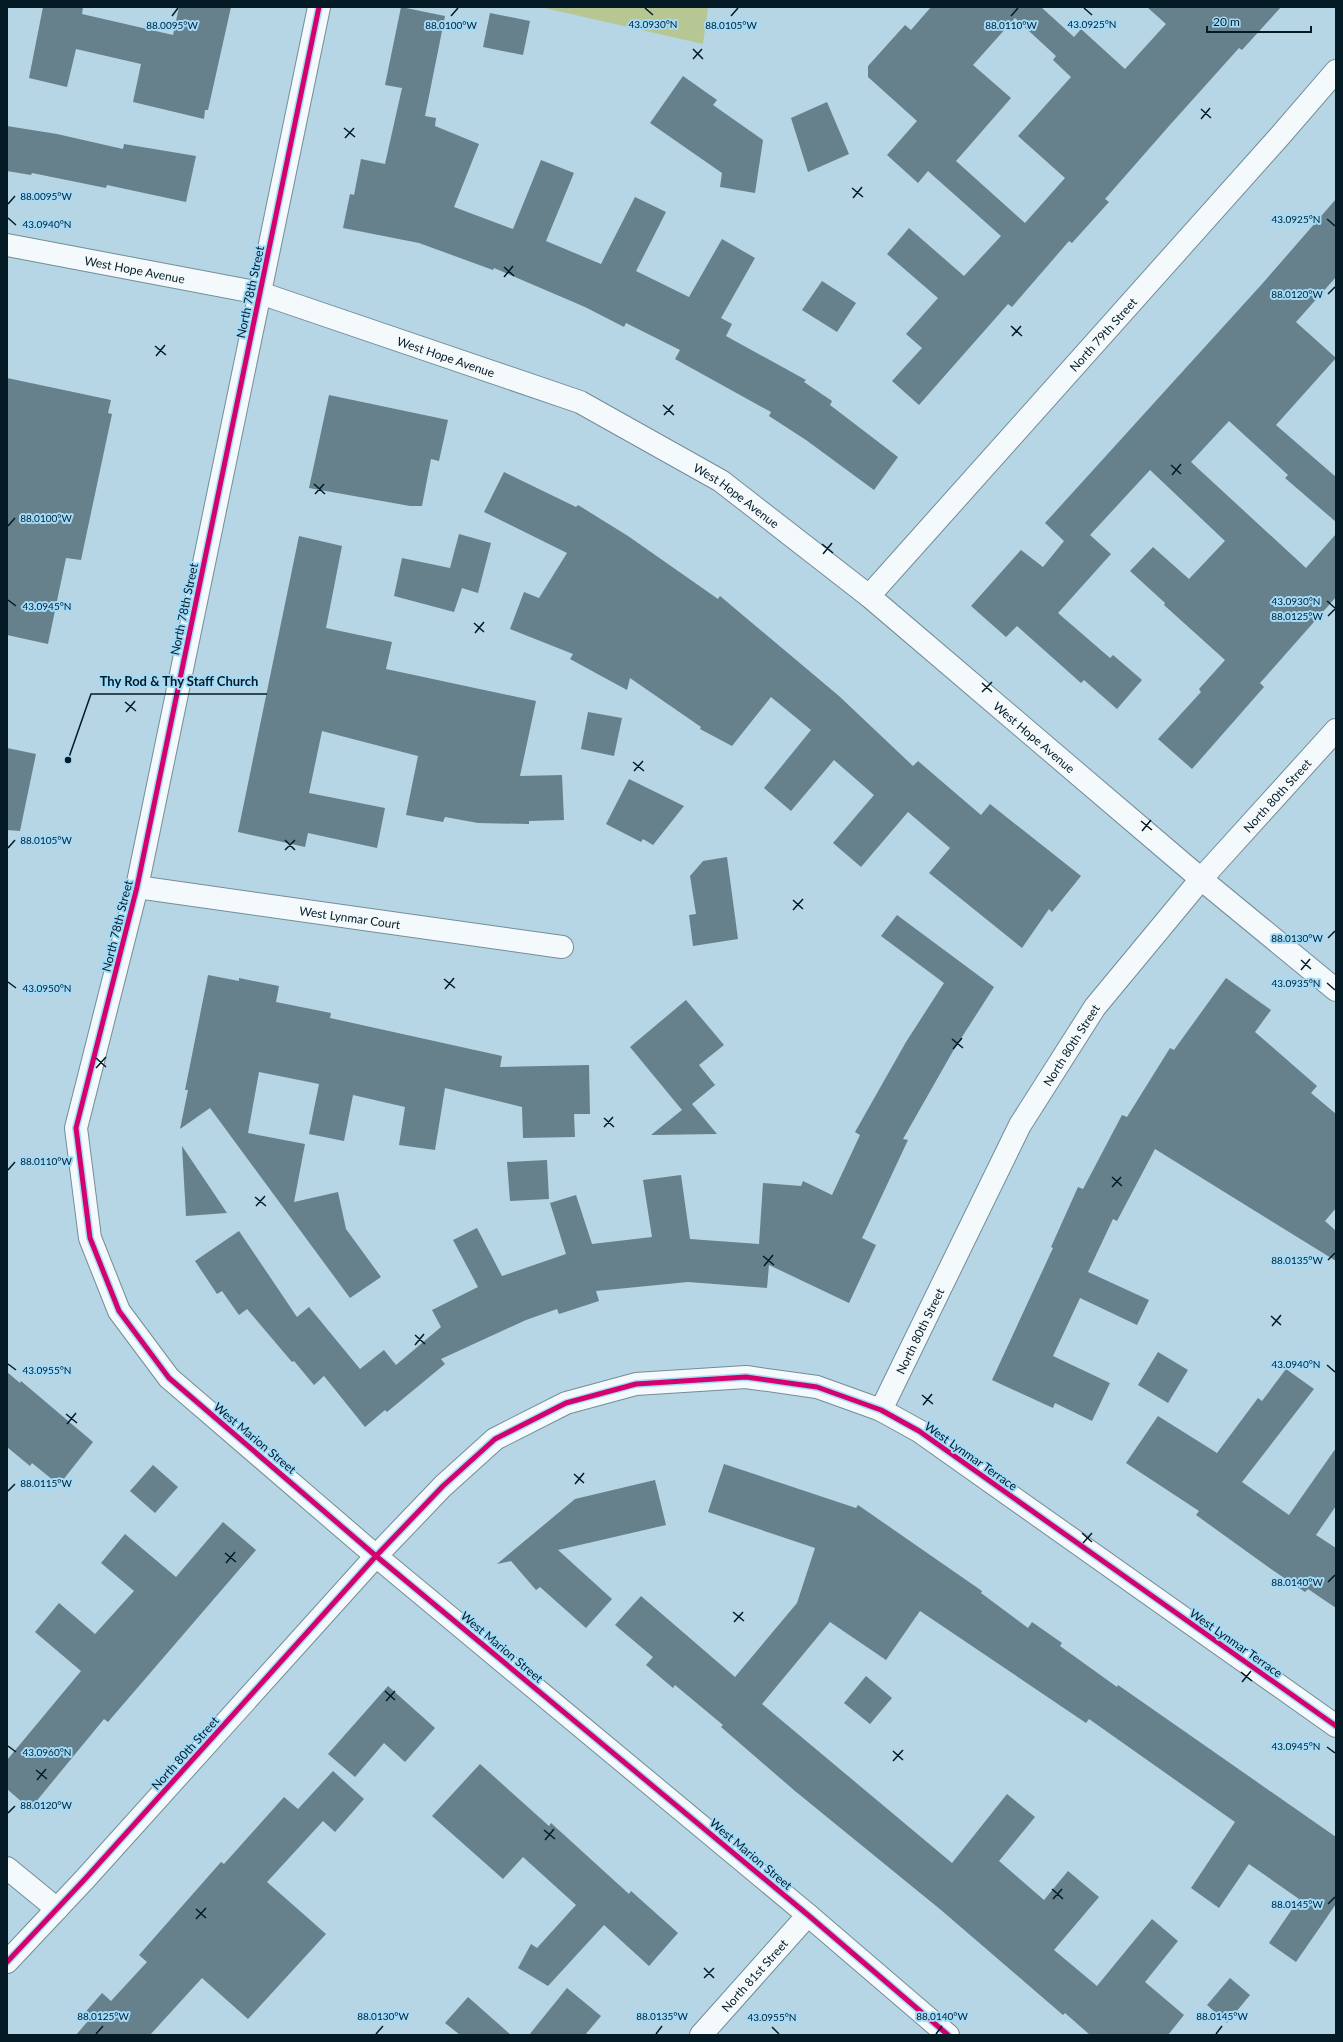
<svg xmlns="http://www.w3.org/2000/svg" width="1343" height="2042" font-family="Lato,sans-serif">
<rect width="100%" height="100%" fill="#b6d5e5"/>
<polygon fill="#b6c794" points="540,7 708,7 703,44"/>
<g fill="#66808c" fill-rule="evenodd">
<polygon points="43,7 83,7 82,14 173,35 179,7 231,7 208,110 205,110 204,119 133,102 141,64 76,49 67,87 29,78"/>
<polygon points="401,7 445,16 425,116 436,118 435,126 479,144 454,207 513,229 541,160 574,173 546,241 601,264 635,197 666,212 636,271 689,297 722,239 755,258 721,318 732,324 726,336 806,380 804,382 832,401 830,405 898,457 874,490 806,440 769,416 771,412 675,359 680,350 626,323 624,327 585,307 494,268 493,270 419,243 343,228 350,194 354,195 361,159 385,164 402,88 385,85"/>
<path d="M931,7H1041L1074,37L1081,29L1125,69L1166,24L1147,7H1281L1242,50L1239,48L1169,126L1105,199L1109,202L1072,243L1069,241L1012,307L1008,304L919,405L892,381L922,348L906,334L938,298L887,254L909,228L964,276L1001,236L928,171L918,183L887,155L917,121L868,77V66L905,25L911,30ZM1015,18L1056,56L1053,60L1071,77L1018,136L1065,178L1025,223L956,161L1011,98L973,65Z"/>
<polygon points="490,13 530,21 523,55 483,47"/>
<polygon points="683,76 717,100 713,105 763,140 755,193 720,187 722,173 650,123"/>
<polygon points="827,102 849,154 808,172 791,118"/>
<polygon points="7,126 57,134 123,149 124,144 196,156 186,202 107,185 106,188 32,173 31,175 7,171"/>
<polygon points="1336,199 1336,277 1296,322 1336,358 1276,425 1336,477 1336,522 1285,478 1288,475 1229,421 1191,462 1306,568 1336,534 1336,597 1260,683 1264,687 1192,769 1158,739 1201,692 1199,689 1225,660 1164,605 1165,603 1130,571 1153,547 1189,579 1225,541 1150,470 1090,535 1111,554 1058,613 1110,658 1113,655 1142,680 1117,709 1084,680 1081,683 1017,626 1006,637 971,606 1021,550 1043,567 1064,541 1045,523 1262,284"/>
<polygon points="822,281 856,303 837,332 802,310"/>
<polygon points="7,378 111,400 108,413 112,414 81,560 66,558 48,644 7,635"/>
<polygon points="329,395 448,420 439,461 431,459 422,506 410,506 309,488"/>
<polygon points="504,472 576,507 578,505 628,536 718,599 720,596 839,696 913,766 918,761 981,815 990,804 1081,876 1052,912 1049,909 1022,948 929,873 950,848 908,812 861,867 833,843 874,795 834,760 791,811 764,788 811,730 771,697 732,746 700,729 701,727 630,678 627,690 570,659 573,654 510,629 524,592 539,598 567,553 484,512"/>
<polygon points="459,534 491,543 478,593 462,588 454,612 394,596 402,558 450,568"/>
<polygon points="299,536 342,546 326,628 392,642 386,669 536,701 520,776 562,775 564,820 529,821 529,824 478,823 445,817 443,822 406,815 418,756 322,731 309,793 385,808 377,848 308,833 305,847 238,832"/>
<polygon points="588,712 622,718 614,756 581,749"/>
<polygon points="7,748 36,754 20,831 7,830"/>
<polygon points="629,779 684,806 653,845 643,839 641,842 606,824"/>
<polygon points="727,857 738,939 693,946 689,915 696,914 690,876 703,861"/>
<polygon points="897,915 994,987 953,1051 903,1139 908,1140 862,1238 876,1245 849,1303 769,1265 767,1288 688,1282 596,1291 599,1301 559,1314 557,1309 526,1320 441,1359 445,1364 387,1412 385,1410 365,1427 324,1376 314,1385 294,1361 292,1362 247,1309 239,1315 222,1291 217,1294 195,1261 239,1231 297,1317 309,1307 360,1369 384,1350 396,1365 441,1327 432,1310 478,1287 453,1240 477,1228 502,1276 566,1254 550,1203 576,1195 592,1244 652,1237 643,1180 681,1175 690,1239 759,1244 763,1183 801,1186 803,1181 832,1195 860,1135 855,1132 906,1042 944,983 881,936"/>
<polygon points="208,975 239,981 239,978 279,986 276,1002 331,1013 330,1018 502,1056 500,1067 589,1065 590,1114 574,1114 575,1137 523,1138 522,1107 445,1088 435,1150 399,1145 405,1107 353,1095 344,1141 309,1134 319,1084 259,1072 248,1133 305,1144 294,1202 338,1192 346,1229 381,1277 350,1298 210,1108 180,1129 188,1090 185,1090"/>
<polygon points="1226,978 1271,1010 1255,1032 1317,1086 1311,1093 1336,1114 1336,1208 1325,1221 1336,1231 1336,1261 1155,1149 1117,1221 1113,1219 1088,1272 1149,1300 1137,1325 1080,1298 1053,1356 1110,1383 1092,1421 1055,1403 1053,1408 992,1380 1053,1248 1051,1247 1078,1187 1083,1189 1122,1115 1127,1117 1170,1048 1174,1050"/>
<polygon points="686,1000 724,1045 699,1065 715,1085 692,1104 717,1134 651,1135 682,1110 630,1047"/>
<polygon points="182,1146 227,1213 186,1216"/>
<polygon points="547,1160 549,1199 510,1201 507,1162"/>
<polygon points="1158,1352 1188,1370 1168,1403 1138,1385"/>
<polygon points="1286,1369 1314,1389 1242,1482 1289,1515 1336,1448 1336,1506 1316,1535 1336,1548 1336,1608 1308,1589 1305,1592 1271,1569 1196,1515 1199,1511 1126,1463 1158,1416 1217,1453 1258,1398 1262,1401"/>
<polygon points="7,1372 20,1383 21,1381 93,1442 59,1485 32,1463 30,1466 7,1447"/>
<polygon points="724,1464 856,1508 858,1505 982,1591 981,1593 1028,1628 1032,1622 1062,1643 1060,1646 1117,1687 1118,1685 1336,1837 1336,1904 1296,1962 1269,1943 1299,1899 1249,1864 1219,1908 1191,1888 1235,1822 1089,1719 1086,1723 920,1611 886,1660 830,1622 762,1704 952,1863 1007,1794 1035,1817 999,1861 1044,1900 1068,1871 1099,1897 1054,1950 1097,1986 1152,1919 1178,1941 1145,1982 1184,2015 1168,2035 1090,2035 1065,2013 1063,2015 941,1910 795,1791 721,1727 723,1725 675,1685 673,1688 646,1665 653,1657 615,1625 641,1596 735,1677 797,1603 815,1548 708,1512"/>
<polygon points="153,1465 178,1487 155,1513 130,1491"/>
<polygon points="655,1480 666,1525 558,1550 612,1599 586,1628 540,1587 536,1590 511,1561 497,1564 575,1499"/>
<polygon points="223,1522 256,1550 108,1722 104,1719 30,1809 7,1789 7,1760 81,1671 35,1632 59,1603 95,1634 134,1591 101,1563 125,1534 176,1577"/>
<polygon points="866,1676 892,1698 870,1724 844,1703"/>
<polygon points="388,1686 435,1728 405,1762 384,1743 355,1777 328,1754"/>
<polygon points="480,1764 549,1826 551,1823 629,1894 631,1891 678,1933 649,1966 604,1925 548,1986 518,1968 531,1944 537,1948 576,1905 523,1857 503,1879 432,1816"/>
<polygon points="333,1771 364,1799 335,1832 323,1821 267,1882 326,1934 248,2019 202,1978 150,2035 76,2035 88,2021 82,2016 102,1993 111,2001 147,1962 139,1955 221,1862 224,1864 284,1797 298,1809"/>
<polygon points="1230,1978 1250,1995 1227,2023 1207,2005"/>
<polygon points="567,1988 601,2016 585,2035 529,2035"/>
<polygon points="468,1997 511,2035 460,2035 445,2023"/>
</g>
<g fill="none" stroke-linecap="round" stroke-linejoin="round">
<g stroke="#748d99" stroke-width="24">
<g id="minor">
<polyline points="319,7 137,887 76,1128 90,1238 119,1311 169,1378 376,1556 808,1915 948,2035"/>
<path id="s1" d="M7,245L260,293L580,402L721,481L869,596L1201,879L1336,990"/>
<path id="s2" d="M869,596L1279,137L1336,71"/>
<path id="s3" d="M137,887L562,947"/>
<path id="s4" d="M881,1410L1020,1125L1095,1007L1201,879L1336,730"/>
<polyline points="7,1868 57,1909"/>
<polyline points="7,1962 85,1879 376,1556 443,1486 495,1439 566,1403 636,1384 746,1377 817,1387 881,1410 919,1431 1336,1726"/>
<path id="s5" d="M701,2035L808,1915"/>
</g>
</g>
<use href="#minor" stroke="#f4f9fb" stroke-width="22"/>
<g stroke="#a2dbf9" stroke-width="8">
<g id="cycleway">
<polyline points="319,7 137,887 76,1128 90,1238 119,1311 169,1378 376,1556 808,1915 948,2035"/>
<polyline points="7,1962 85,1879 376,1556 443,1486 495,1439 566,1403 636,1384 746,1377 817,1387 881,1410 919,1431 1336,1726"/>
</g>
</g>
<use href="#cycleway" stroke="#d6006c" stroke-width="5"/>
</g>
<path fill="none" stroke="#041b26" stroke-width="1.5" d="M645,8L653,15M1084,8L1092,15M172,16L178,8M451,16L458,8M731,16L738,8M1011,16L1018,8M693,49L703,59M693,59L702,49M1201,109L1211,118M1201,119L1210,108M344,128L355,137M345,138L354,128M852,188L863,197M853,198L862,187M8,204L15,196M8,218L16,225M1327,219L1335,226M504,267L514,276M504,277L513,266M1328,294L1335,287M1011,326L1022,336M1012,336L1021,326M155,346L166,355M156,356L165,345M663,405L674,415M664,415L673,405M1171,465L1181,474M1172,475L1181,464M314,484L325,494M315,494L324,484M8,526L15,518M822,544L833,553M823,554L832,543M8,600L16,606M1327,601L1335,608M1328,616L1335,609M474,623L484,632M475,633L484,622M982,683L992,692M982,692L992,682M125,702L136,711M126,712L135,701M633,762L644,771M634,771L643,761M1141,821L1152,830M1142,831L1151,820M285,840L295,850M8,848L15,840M285,850L295,840M793,900L803,909M793,910L803,899M1328,938L1335,931M1301,960L1311,969M1301,970L1310,959M444,979L455,988M8,982L16,988M1327,983L1335,990M445,989L454,978M952,1039L963,1048M953,1049L962,1038M96,1058L106,1067M96,1068L106,1057M604,1118L614,1127M604,1127L613,1117M8,1170L15,1162M1112,1177L1122,1186M1112,1187L1121,1177M255,1197L266,1206M256,1206L265,1196M763,1256L774,1265M1328,1260L1335,1253M764,1266L773,1255M1271,1316L1281,1325M1272,1326L1281,1315M415,1335L425,1344M415,1345L424,1334M8,1364L16,1370M1327,1365L1335,1372M922,1395L933,1404M923,1405L932,1394M66,1414L77,1423M67,1424L76,1413M574,1474L584,1483M575,1484L584,1473M8,1491L15,1484M1082,1533L1092,1542M1083,1543L1092,1533M225,1553L236,1562M226,1563L235,1552M1328,1582L1335,1575M733,1612L744,1621M734,1622L743,1612M1241,1672L1252,1681M1242,1682L1251,1671M385,1691L395,1700M386,1701L395,1691M8,1746L16,1752M1327,1747L1335,1753M893,1751L903,1760M893,1761L903,1750M36,1770L47,1779M37,1780L46,1769M8,1813L15,1806M544,1830L555,1839M545,1840L554,1829M1052,1889L1063,1899M1053,1899L1062,1889M1328,1904L1335,1897M196,1909L206,1918M196,1919L206,1908M704,1968L714,1978M704,1978L714,1968M772,2027L779,2034M96,2034L103,2026M376,2034L383,2026M656,2034L662,2026M936,2034L942,2026M1216,2034L1222,2026"/>
<g text-anchor="middle" dominant-baseline="central" stroke-width="4" stroke-linejoin="round" paint-order="stroke">
<g font-size="12" fill="#041b26" stroke="#a2dbf9">
<text stroke="none"><textPath href="#s1" startOffset="130">West Hope Avenue</textPath></text>
<text transform="translate(250 292) rotate(-78)">North 78th Street</text>
<text stroke="none"><textPath href="#s2" startOffset="351">North 79th Street</textPath></text>
<text stroke="none"><textPath href="#s1" startOffset="454">West Hope Avenue</textPath></text>
<text stroke="none"><textPath href="#s1" startOffset="778">West Hope Avenue</textPath></text>
<text transform="translate(184 609) rotate(-78)">North 78th Street</text>
<text stroke="none"><textPath href="#s1" startOffset="1162">West Hope Avenue</textPath></text>
<text stroke="none"><textPath href="#s4" startOffset="736">North 80th Street</textPath></text>
<text stroke="none"><textPath href="#s3" startOffset="215">West Lynmar Court</textPath></text>
<text transform="translate(117 926) rotate(-76)">North 78th Street</text>
<text stroke="none"><textPath href="#s4" startOffset="412">North 80th Street</textPath></text>
<text stroke="none"><textPath href="#s4" startOffset="88">North 80th Street</textPath></text>
<text transform="translate(255 1438) rotate(40)">West Marion Street</text>
<text transform="translate(971 1456) rotate(35)">West Lynmar Terrace</text>
<text transform="translate(1236 1643) rotate(35)">West Lynmar Terrace</text>
<text transform="translate(502 1647) rotate(40)">West Marion Street</text>
<text transform="translate(185 1753) rotate(-48)">North 80th Street</text>
<text transform="translate(751 1854) rotate(40)">West Marion Street</text>
<text stroke="none"><textPath href="#s5" startOffset="80">North 81st Street</textPath></text>
</g>
</g>
<g font-size="10" text-anchor="middle" fill="#041b26" stroke="#a2dbf9" stroke-width="4" stroke-linejoin="round" paint-order="stroke">
<text x="653" y="28">43.0930°N</text>
<text x="1092" y="28">43.0925°N</text>
<text x="172" y="29">88.0095°W</text>
<text x="451" y="29">88.0100°W</text>
<text x="731" y="29">88.0105°W</text>
<text x="1011" y="29">88.0110°W</text>
<text x="46" y="200">88.0095°W</text>
<text x="1296" y="223">43.0925°N</text>
<text x="47" y="228">43.0940°N</text>
<text x="1297" y="298">88.0120°W</text>
<text x="46" y="522">88.0100°W</text>
<text x="1296" y="605">43.0930°N</text>
<text x="47" y="610">43.0945°N</text>
<text x="1297" y="620">88.0125°W</text>
<text x="46" y="844">88.0105°W</text>
<text x="1297" y="942">88.0130°W</text>
<text x="1296" y="987">43.0935°N</text>
<text x="47" y="992">43.0950°N</text>
<text x="46" y="1165">88.0110°W</text>
<text x="1297" y="1264">88.0135°W</text>
<text x="1296" y="1368">43.0940°N</text>
<text x="47" y="1374">43.0955°N</text>
<text x="46" y="1487">88.0115°W</text>
<text x="1297" y="1586">88.0140°W</text>
<text x="1296" y="1750">43.0945°N</text>
<text x="47" y="1756">43.0960°N</text>
<text x="46" y="1809">88.0120°W</text>
<text x="1297" y="1908">88.0145°W</text>
<text x="103" y="2020">88.0125°W</text>
<text x="383" y="2020">88.0130°W</text>
<text x="662" y="2020">88.0135°W</text>
<text x="942" y="2020">88.0140°W</text>
<text x="1222" y="2020">88.0145°W</text>
<text x="772" y="2021">43.0955°N</text>
</g>
<path fill="none" stroke="#041b26" stroke-width="1.5" d="M68 760L91 694H267"/>
<circle fill="#041b26" stroke="#a2dbf9" stroke-width="1.5" cx="68" cy="760" r="4"/>
<g font-size="13" text-anchor="middle" font-weight="bold" fill="#041b26" stroke="#a2dbf9" stroke-width="4" stroke-linejoin="round" paint-order="stroke">
<text x="179" y="686">Thy Rod &amp; Thy Staff Church</text>
</g>
<rect width="1343" height="2042" fill="none" stroke="#041b26" stroke-width="16"/>
<path d="M1207 26v6h104v-6" fill="none" stroke="#041b26" stroke-width="2"/>
<text x="1213" y="26" font-size="12" fill="#041b26" stroke="#a2dbf9" stroke-width="3" paint-order="stroke">20 m</text>
</svg>
